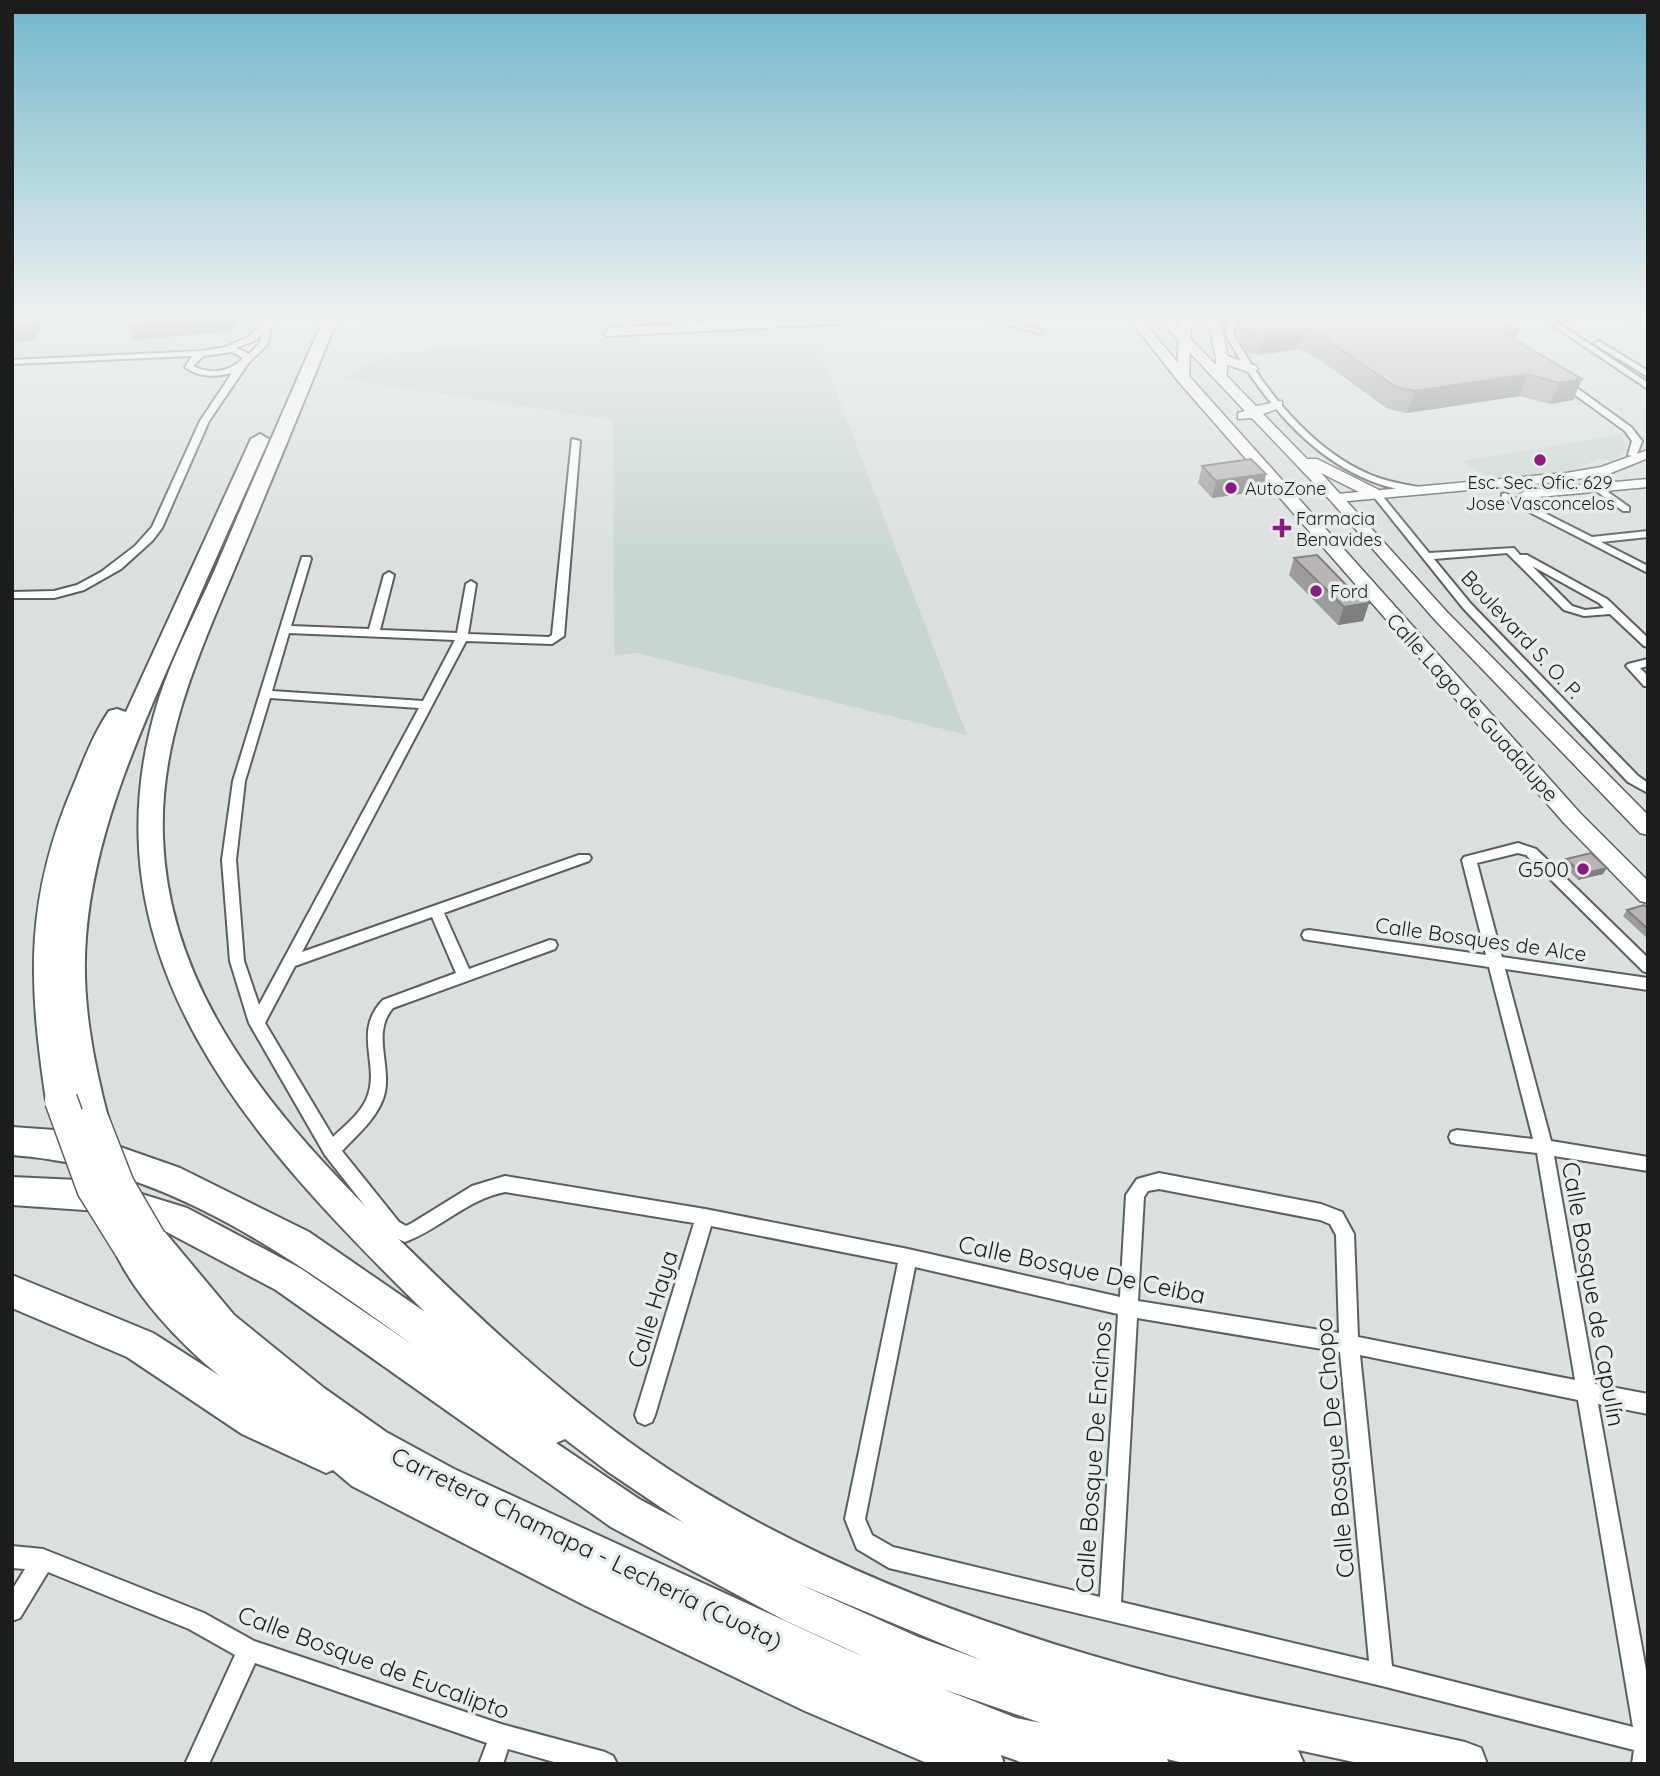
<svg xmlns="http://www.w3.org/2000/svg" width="1660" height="1776" font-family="Quicksand,sans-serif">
<rect width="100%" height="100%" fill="#dae0dd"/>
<g fill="#c8d5d0">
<polygon points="12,320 261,320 244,339 223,345 89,357 12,359"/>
<polygon points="362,320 729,320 353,343"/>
<polygon points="811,326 967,735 638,653 614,655 613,420 343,379 364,365 399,351"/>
<polygon points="1621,434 1626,447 1623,453 1610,462 1602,458 1569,471 1492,479 1462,461"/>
</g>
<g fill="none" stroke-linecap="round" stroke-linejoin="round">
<g stroke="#5b605e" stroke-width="4">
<g id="street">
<path d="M268,320H276L272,324L267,345L249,362L209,421L162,528L152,541L121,569L84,590L54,598H12V592L54,591L77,585L101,572L135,546L152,527L200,421L232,373C215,377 199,378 185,367L192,356L12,364V360L202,351L226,347L248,337ZM263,333L259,344L249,354L236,348L254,341ZM232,352L243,358C231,372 210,375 193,366L203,356Z"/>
<polygon points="756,320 797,320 796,322 876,320 872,322 607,336 603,334 609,328"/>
<polygon points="991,320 1003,320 1043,331 1039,333"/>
<path d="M1229,320H1237L1233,333C1263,389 1311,450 1371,475C1390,483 1410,485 1429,489V493C1419,494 1408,491 1397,489C1319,472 1261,400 1225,333Z"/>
<polygon points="1545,320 1554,320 1648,383 1648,389"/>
<polygon points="1632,320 1641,320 1648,324 1648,330"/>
<polygon points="1599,341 1648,371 1648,377 1596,345 1595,343"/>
<polygon points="1560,380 1566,380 1631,427 1642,441 1636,457 1628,455 1632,441 1625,431 1560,384"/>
<path d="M572,439L580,441L564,636L552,644L466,641L302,952L579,855H589L591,858L589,861L444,913L469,969L550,940L555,941L557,945L555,949L393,1008C370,1034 394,1069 383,1099C375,1120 357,1135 342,1151L399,1222L406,1226L412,1223L472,1186L505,1176L705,1209L908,1249L1120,1297L1126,1195L1137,1179L1159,1173L1321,1204L1342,1212L1354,1234L1358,1337L1575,1380L1537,1153L1457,1144L1451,1142L1449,1137L1451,1132L1457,1130L1533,1139L1489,967L1309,940L1304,939L1302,935L1304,931L1309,930L1486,955L1462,860L1464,857L1518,843L1536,849L1648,958V973L1643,971L1526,855L1518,853L1477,863L1502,957L1648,978V990L1505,969L1551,1141L1648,1157V1171L1554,1156L1595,1384L1648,1394V1414L1598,1404L1648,1681V1764H1632L1634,1750L1382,1686L889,1568L857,1549L845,1519L898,1263L711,1226L655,1415L652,1422L645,1425L638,1422L635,1415L694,1223L505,1192C468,1199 440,1229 405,1242L387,1234L325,1155L249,1023L230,961L222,860L233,781L302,557H310L311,559L291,626L369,629L384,575L389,572L394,575L380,630L457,633L466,584L471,581L476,584L468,634L549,637L552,635ZM289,633L455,640L423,701L272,691ZM270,698L419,708L259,1005L244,961L236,860L245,781ZM432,917L456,973L383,1000C351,1033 382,1066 366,1100C359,1115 344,1126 333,1137L265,1023L295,966ZM1159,1189L1320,1220L1330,1224L1336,1235L1339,1333L1138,1301L1144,1197L1148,1191ZM915,1267L1118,1314L1100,1597L893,1547L872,1535L865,1519ZM1137,1318L1340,1352L1369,1661L1121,1602ZM1360,1355L1578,1400L1633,1727L1392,1666Z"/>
<polygon points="1598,485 1629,507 1629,511 1623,511 1595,490 1595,486"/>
<path d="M1374,493H1380L1429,553L1514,548L1520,555H1527L1607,599L1648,638V647L1644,646L1610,614L1584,616L1564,610L1507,553L1434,559L1471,604L1638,776L1648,783V793L1628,782L1463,608L1374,497ZM1532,566L1599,603L1604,608L1585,610L1572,606Z"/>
<polygon points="1505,493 1592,537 1648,531 1648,537 1601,542 1648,566 1648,573 1502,498 1502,494"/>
<polygon points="1648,659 1648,666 1640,668 1648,676 1648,686 1644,686 1626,666 1628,664"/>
<polygon points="12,1546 43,1549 204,1613 254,1641 501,1724 605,1752 613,1756 617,1764 561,1764 508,1749 503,1764 479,1764 487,1743 255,1663 209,1764 185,1764 235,1655 189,1629 48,1572 20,1618 12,1621 12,1590 25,1569 12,1568"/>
</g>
</g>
<g stroke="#5b605e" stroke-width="3">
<g id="secondary">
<polygon points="1179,320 1191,320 1189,378 1183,382 1177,378"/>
<polygon points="1208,320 1220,320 1228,358 1226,381 1216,378 1216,358"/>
<polygon points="1648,450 1648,458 1611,473 1566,481 1337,502 1330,498 1337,494 1566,473 1601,467"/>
<polygon points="1648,479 1648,487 1527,498 1520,494 1527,490"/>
</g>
</g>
<g stroke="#5b605e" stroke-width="3">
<g id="primary">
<polygon points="1130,320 1142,320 1188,375 1580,813 1648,881 1648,903 1640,901 1564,823 1178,381"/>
<polygon points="1159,320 1172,320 1256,406 1282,401 1282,407 1263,414 1307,459 1317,459 1383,492 1383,498 1371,498 1321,473 1447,612 1648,815 1648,835 1640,833 1435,620 1331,501 1252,418 1238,419 1238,413 1245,411"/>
<polygon points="1222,354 1256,366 1258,369 1251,373 1217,361 1217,355"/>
</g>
</g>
<g stroke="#5b605e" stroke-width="4">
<g id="highway">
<path d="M323,320H337C305,399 272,479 239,558C202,648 159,736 163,837C168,988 268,1108 369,1210C469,1309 572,1410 693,1485C838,1574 1005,1634 1169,1677C1267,1703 1367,1720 1465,1742L1481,1748L1487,1764H1363L1298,1750L1304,1764H1188L1167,1759L1169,1764H1026L1001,1755L1004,1764H929L805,1711L586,1606L352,1486L333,1470L326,1473L242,1434L127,1357L12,1308V1275L153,1333L220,1376C179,1343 134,1295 112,1246L117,1235L129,1231L136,1233L148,1226L99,1211L12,1205V1177L99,1181L187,1208L300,1268L413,1345C291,1258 167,1166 12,1155V1127L54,1130L103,1141L180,1168L309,1232L425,1312C255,1144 77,958 159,698C173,656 195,614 213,574C249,489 286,405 323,320ZM163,1230L276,1290L611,1527L784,1620L867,1658L844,1648L454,1469L386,1432L324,1388L234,1315ZM565,1439L607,1471L684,1523L639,1499L556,1443ZM797,1583L981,1660L918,1637ZM943,1689L1041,1723L1016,1718Z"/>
<path d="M260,434L269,439C237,511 205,582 174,654C134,745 94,837 86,937C81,999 93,1061 109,1121L104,1130L93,1134L82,1130L74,1105L61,1113L50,1109L46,1100C28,980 25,898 74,784C84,759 94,733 109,711L117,709L126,712L251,439Z"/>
</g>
</g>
<use href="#street" fill="#fff" fill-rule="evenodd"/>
<use href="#secondary" fill="#fff" fill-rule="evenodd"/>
<use href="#primary" fill="#fff" fill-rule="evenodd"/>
<use href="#highway" fill="#fff" fill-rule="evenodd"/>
<g stroke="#5b605e" stroke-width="35" stroke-linecap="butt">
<g id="highway-bridge">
<polyline points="61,1100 93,1188 129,1246"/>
<polyline points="93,1121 118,1185 150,1240"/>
</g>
</g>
<use href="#highway-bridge" stroke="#fff" stroke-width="32"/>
</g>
<g fill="#9e9b9d">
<polygon points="1239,320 1499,320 1515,340 1582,379 1573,400 1550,404 1520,396 1407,413 1388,409 1314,356 1298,349 1260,355 1247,353 1240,340 1237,330"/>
<polygon points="1202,466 1266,474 1262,491 1212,498 1198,483"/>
<polygon points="1294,558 1350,589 1369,603 1363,621 1338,625 1289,575"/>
<polygon points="1566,859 1603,874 1578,880 1563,865"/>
<polygon points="1648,908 1648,939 1623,916 1627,910"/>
</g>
<g fill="#817e80">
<polygon points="31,320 45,320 35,340 12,342 12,326"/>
<polygon points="181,320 238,320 234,331 134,340 128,325"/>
<polygon points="1304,328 1298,349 1260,355 1266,334"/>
<polygon points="1519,330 1511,351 1504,333"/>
<polygon points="1528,374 1520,396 1407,413 1415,391"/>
<polygon points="1582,379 1573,400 1550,404 1559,383"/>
<polygon points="1266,474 1262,491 1212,498 1216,481"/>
<polygon points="1369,603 1363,621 1338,625 1344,607"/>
<polygon points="1607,868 1603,874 1578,880 1582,874"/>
</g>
<g fill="#b8b4b7" stroke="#817e80" stroke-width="2">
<polygon points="12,320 31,320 28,325 12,326"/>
<polygon points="130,320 181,320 128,325"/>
<polygon points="1245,320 1499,320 1519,330 1504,333 1582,379 1559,383 1528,374 1415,391 1396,387 1320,335 1304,328 1266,334 1252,332"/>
<polygon points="1251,459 1266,474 1216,481 1202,466"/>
<polygon points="1317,555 1350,589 1355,588 1369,603 1344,607 1294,558"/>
<polygon points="1591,853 1607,868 1582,874 1566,859"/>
<polygon points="1644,905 1648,908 1648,929 1627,910"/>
</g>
<linearGradient id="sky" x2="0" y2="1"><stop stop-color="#71b7ca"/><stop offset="0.56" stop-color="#eef1f0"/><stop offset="1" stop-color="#eef1f0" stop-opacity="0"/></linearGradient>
<rect width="1660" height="568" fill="url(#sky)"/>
<g fill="#8b1c7f" stroke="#e7edea" stroke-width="2.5">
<circle cx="1540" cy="460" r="7"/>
<circle cx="1231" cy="488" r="7"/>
<path d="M1278.5 517.5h7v7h7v7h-7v7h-7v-7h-7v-7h7z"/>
<circle cx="1316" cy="591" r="7"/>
<circle cx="1583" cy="869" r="7"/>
</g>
<g text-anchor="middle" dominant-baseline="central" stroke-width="7" stroke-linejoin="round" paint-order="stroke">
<g font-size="18" fill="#1b1d1c" stroke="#e7edea" text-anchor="start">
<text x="1540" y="482" text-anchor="middle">Esc. Sec. Ofic. 629<tspan x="1540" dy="21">Jose Vasconcelos</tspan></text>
<text x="1245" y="488">AutoZone</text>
<text x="1296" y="518">Farmacia<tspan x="1296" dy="21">Benavides</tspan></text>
<text x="1330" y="591">Ford</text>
</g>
<g font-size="21" fill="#1b1d1c" stroke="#e7edea">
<text transform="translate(1522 634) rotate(47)">Boulevard S. O. P.</text>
<text transform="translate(1473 707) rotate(48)">Calle Lago de Guadalupe</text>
<text transform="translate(1481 939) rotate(8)">Calle Bosques de Alce</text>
</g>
<g font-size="21" fill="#1b1d1c" stroke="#e7edea" text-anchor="end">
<text x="1569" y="869">G500</text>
</g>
<g font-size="24" fill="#1b1d1c" stroke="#e7edea">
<text transform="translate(1082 1269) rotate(12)">Calle Bosque De Ceiba</text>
<text transform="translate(1594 1294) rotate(80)">Calle Bosque de Capulín</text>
<text transform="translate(652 1309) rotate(-73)">Calle Haya</text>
<text transform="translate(1334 1448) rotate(-95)">Calle Bosque De Chopo</text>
<text transform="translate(1093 1457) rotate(-86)">Calle Bosque De Encinos</text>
<text transform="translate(587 1548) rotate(26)">Carretera Chamapa - Lechería (Cuota)</text>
<text transform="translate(374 1662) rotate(20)">Calle Bosque de Eucalipto</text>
</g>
</g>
<rect width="1660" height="1776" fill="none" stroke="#1b1d1c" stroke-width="28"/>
</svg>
